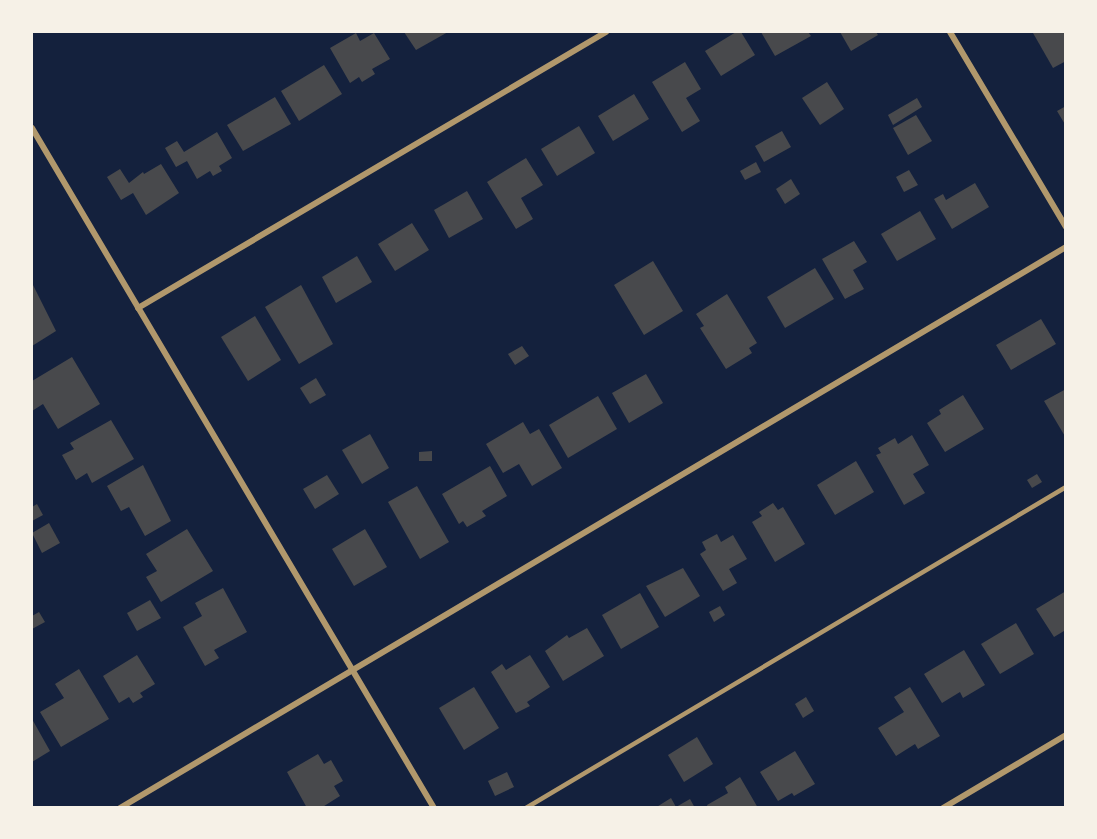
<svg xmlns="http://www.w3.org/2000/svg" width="1097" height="839" font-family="'Times New Roman',serif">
<rect width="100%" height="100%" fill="#14213d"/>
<g fill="#48494c">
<polygon points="404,32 448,32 416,50"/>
<polygon points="736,32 741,32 755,55 721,76 705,51"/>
<polygon points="761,32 808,32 811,36 775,56"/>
<polygon points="840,32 876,32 878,35 851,51"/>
<polygon points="1036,32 1064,32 1066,61 1053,68 1033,33"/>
<polygon points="356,33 360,41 374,33 390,59 372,69 375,74 362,82 359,77 350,83 330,48"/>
<polygon points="685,62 701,89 686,98 700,121 682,132 652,82"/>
<polygon points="324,65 342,94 299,121 281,91"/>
<polygon points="827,82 844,109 820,125 802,98"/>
<polygon points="634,94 649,119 613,141 598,116"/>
<polygon points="275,97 291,124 243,151 227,125"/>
<polygon points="917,98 922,107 893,125 888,115"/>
<polygon points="1066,106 1066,126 1057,111"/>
<polygon points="916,115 932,141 908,155 893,128"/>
<polygon points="579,126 595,153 557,176 541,149"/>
<polygon points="782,131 791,147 764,162 755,146"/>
<polygon points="217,132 232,158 219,166 222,171 213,176 210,171 197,179 187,161 176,167 165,148 177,141 184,152"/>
<polygon points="526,158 543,185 521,198 533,219 516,229 487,182"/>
<polygon points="756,162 761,172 745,180 740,171"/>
<polygon points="161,164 179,193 146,215 133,193 121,200 107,177 120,169 129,183 143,172 144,174"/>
<polygon points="909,170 918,185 904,192 896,177"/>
<polygon points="791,179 800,194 785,204 776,189"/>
<polygon points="975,183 989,207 952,229 934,199 943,194 946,200"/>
<polygon points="467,191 483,219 449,238 434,210"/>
<polygon points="920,211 936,239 897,261 881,234"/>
<polygon points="412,223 429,250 395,271 378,244"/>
<polygon points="854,241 867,262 853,270 864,289 845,299 822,259"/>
<polygon points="357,256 372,282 336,303 322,277"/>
<polygon points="653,261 683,311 644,335 614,285"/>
<polygon points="815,268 834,299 785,328 767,297"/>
<polygon points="32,283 56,331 32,346"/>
<polygon points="301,285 333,344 299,364 265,307"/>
<polygon points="727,294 757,343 749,348 752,353 726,369 700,328 704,326 696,314"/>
<polygon points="255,316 281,360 248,381 221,337"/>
<polygon points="1041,319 1056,344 1011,370 996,345"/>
<polygon points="522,346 529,356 515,365 508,354"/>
<polygon points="72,357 100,404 58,429 43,404 32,411 32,381"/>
<polygon points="646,374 663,403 629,423 612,393"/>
<polygon points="316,378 326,395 310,404 300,388"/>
<polygon points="1066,389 1066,438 1044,401"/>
<polygon points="963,395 984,429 945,452 927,423 941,414 939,410"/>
<polygon points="598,396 617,429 568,458 549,425"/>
<polygon points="111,420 134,459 92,483 87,473 76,480 62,455 74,449 70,443"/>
<polygon points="523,422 530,434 539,429 562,468 532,486 519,464 503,473 486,444"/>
<polygon points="370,434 389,468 362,484 342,450"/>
<polygon points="912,435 929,465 913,474 925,493 904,505 876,455 881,453 878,448 895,438 898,444"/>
<polygon points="432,451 432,461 419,461 419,452"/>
<polygon points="856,461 874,492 835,515 817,485"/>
<polygon points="143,465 171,521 145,536 129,507 121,511 107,486"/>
<polygon points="490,466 507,496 482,511 486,516 467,527 463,521 459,524 442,494"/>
<polygon points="1037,474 1042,482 1032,488 1027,480"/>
<polygon points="327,475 339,494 315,509 303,489"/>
<polygon points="417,486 449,542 420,559 388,502"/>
<polygon points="773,503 778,510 783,507 805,544 775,562 752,522 762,516 759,512"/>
<polygon points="37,504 43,515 32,521 32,507"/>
<polygon points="49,523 60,543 42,553 32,533"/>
<polygon points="187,529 213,571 161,602 146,577 157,571 146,554"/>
<polygon points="365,529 387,567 354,586 332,549"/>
<polygon points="717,534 721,542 733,535 747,559 729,569 737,583 723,591 700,554 706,550 702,542"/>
<polygon points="683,568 700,596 665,617 646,586"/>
<polygon points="223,588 247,632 214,650 219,658 205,666 183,627 202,616 195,603"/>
<polygon points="1066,591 1066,633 1064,631 1054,637 1036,609"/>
<polygon points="640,593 659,627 621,649 602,615"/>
<polygon points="150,600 161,618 137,631 127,613"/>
<polygon points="720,606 725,615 714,622 709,612"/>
<polygon points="39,612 45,622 32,629 32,616"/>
<polygon points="1016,623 1034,654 1000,674 981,644"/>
<polygon points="587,628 604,656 563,681 545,651 567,635 569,638"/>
<polygon points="964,650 985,685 963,698 960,692 942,703 924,674"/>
<polygon points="137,655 155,684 140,693 143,697 133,703 129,697 119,703 103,676"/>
<polygon points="530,655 550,687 527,702 530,706 516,713 491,672 502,664 506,670"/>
<polygon points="79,669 109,719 61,747 40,712 64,698 55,684"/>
<polygon points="474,687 499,728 464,750 439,708"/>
<polygon points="910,687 940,736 918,749 915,744 896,756 878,728 904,712 894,697"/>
<polygon points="806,697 814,711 803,718 795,704"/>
<polygon points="32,719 50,751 32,762"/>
<polygon points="697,737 713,764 684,782 668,755"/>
<polygon points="795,751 815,784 794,796 792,793 778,801 760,772"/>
<polygon points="318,754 324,764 331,760 343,781 334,786 340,796 321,808 307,808 287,772"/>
<polygon points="507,772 514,787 495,796 488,781"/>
<polygon points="740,777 758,808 708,808 707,805 728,793 725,787"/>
<polygon points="671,798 676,807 690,799 695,808 655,808"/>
</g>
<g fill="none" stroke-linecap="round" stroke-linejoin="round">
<polyline stroke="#b1986c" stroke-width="4.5" points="526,808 1066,487"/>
<g stroke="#b1986c" stroke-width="6">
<polyline points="950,32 1066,227"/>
<polyline points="32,128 434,808"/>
<polyline points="138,308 606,32"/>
<polyline points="120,808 1066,247"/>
<polyline points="943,808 1066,735"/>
</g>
</g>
<rect width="1097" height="839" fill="none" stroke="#f6f1e7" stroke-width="66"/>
</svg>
